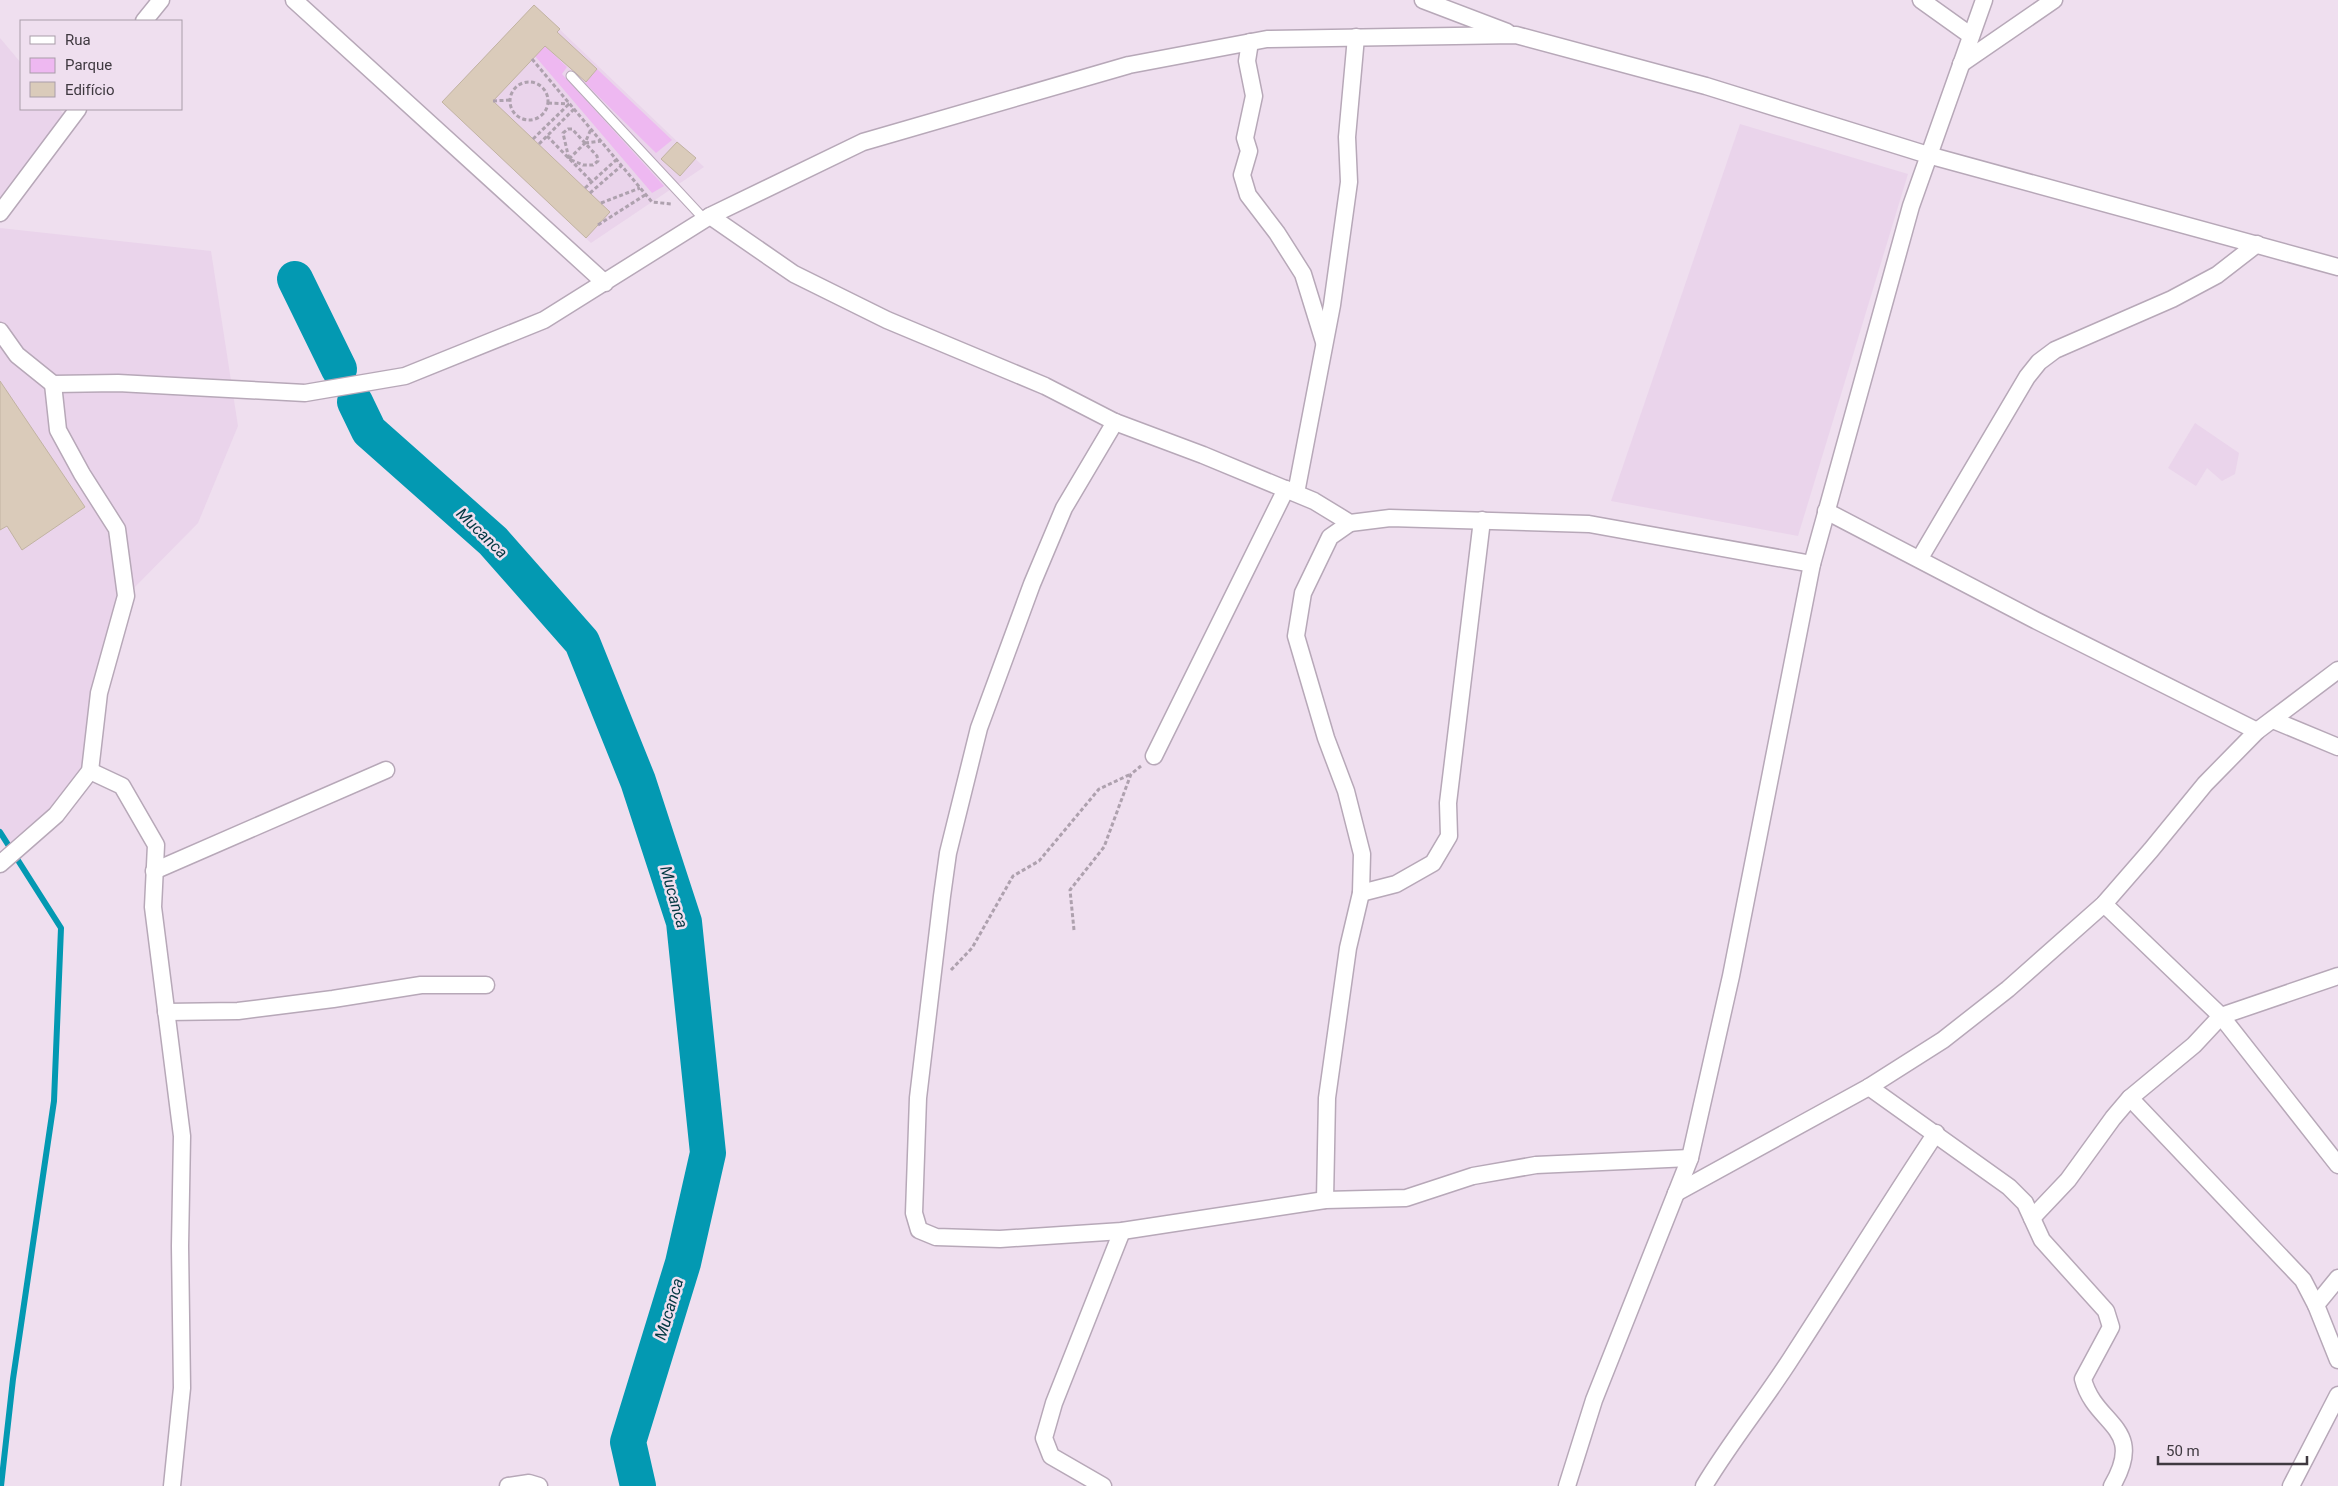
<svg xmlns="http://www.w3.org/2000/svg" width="2338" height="1486" font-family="Roboto,sans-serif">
<rect width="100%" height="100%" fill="#efdfef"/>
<g fill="#ead4eb">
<polygon points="534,5 704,167 591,243 442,102"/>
<polygon points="0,38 21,63 21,109 59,109 69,121 0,201"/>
<polygon points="1740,124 1908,174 1798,536 1611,501"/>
<polygon points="0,228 211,251 238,426 198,523 126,596 90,771 13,852 0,832"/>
<polygon points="2195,423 2239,453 2235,474 2222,481 2207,468 2196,486 2168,468"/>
</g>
<g fill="#eeb8f1">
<polygon points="545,46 567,67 562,74 664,186 652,193 535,56"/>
<polygon points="597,69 672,140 656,153 585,83"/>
</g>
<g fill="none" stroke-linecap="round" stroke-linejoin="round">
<polyline stroke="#0399b2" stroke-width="6" points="0,832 61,928 54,1101 13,1379 1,1486"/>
<g stroke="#0399b2" stroke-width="36">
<polyline points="295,279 339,369"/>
<polyline points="355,402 369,431 493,541 582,642 638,781 684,922 708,1153 683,1263 628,1442 638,1486"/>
</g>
</g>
<g fill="#dacbba" stroke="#c1b3a2">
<polygon points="534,5 560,29 557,32 597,69 586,82 545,46 493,101 610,212 586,238 442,102"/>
<polygon points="677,142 696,158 680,176 661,159"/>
<polygon points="0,381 85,507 22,550 7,526 0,530"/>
</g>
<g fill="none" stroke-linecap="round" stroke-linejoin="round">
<g stroke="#b7a8b8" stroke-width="11">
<polyline id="lane" points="571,76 705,220"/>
</g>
<g stroke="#b7a8b8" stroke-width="19">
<g id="street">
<polyline points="294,0 605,283"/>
<polyline points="1423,0 1507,32"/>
<polyline points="1921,0 1970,35"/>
<polyline points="144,21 161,0"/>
<polyline points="1250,42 1247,61 1254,96 1245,138 1249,151 1242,175 1248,195 1277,233 1303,274 1324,342"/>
<polyline points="1961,64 2054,0"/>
<polyline points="0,213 78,109"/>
<polyline points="710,216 794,274 887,320 1045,386 1115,422 1203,455 1314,501 1350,523 1390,518 1589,524 1812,564"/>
<polyline points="0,331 17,355 53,384 118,383 305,393 405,376 544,320 710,216 863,142 1129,65 1267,39 1516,35 1706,86 1928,155 2338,267"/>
<polyline points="1115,422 1064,508 1032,584 979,728 948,853 942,896 918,1098 914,1213 919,1230 936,1237 1000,1239 1122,1231 1325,1200 1406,1198 1473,1176 1536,1165 1690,1158"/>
<polyline points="1296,493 1332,305 1349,182 1347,137 1356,37"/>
<polyline points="1826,511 2035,620 2257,731"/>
<polyline points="1920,558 2027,377 2039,362 2055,350 2172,299 2217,275 2257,244"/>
<polyline points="2273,720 2338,747"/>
<polyline points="1154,756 1286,489"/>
<polyline points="90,771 122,786 156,845 153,907 182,1136 180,1246 182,1388 172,1486"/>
<polyline points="0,864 56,815 90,771 99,693 126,596 117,529 82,474 58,430 53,384"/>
<polyline points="154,871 386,770"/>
<polyline points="1361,893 1396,884 1433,863 1449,836 1448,803 1482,520"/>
<polyline points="2104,904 2221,1016 2338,1165"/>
<polyline points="166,1012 238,1011 333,999 421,985 486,985"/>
<path d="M1869,1087L2009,1187L2025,1203L2042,1240L2106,1311L2111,1327L2083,1379C2095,1426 2147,1426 2112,1486"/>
<polyline points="2130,1098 2303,1280 2316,1305 2338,1360"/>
<polyline points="1676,1193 1869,1087 1943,1040 2008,989 2104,904 2151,850 2205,784 2257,731 2338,670"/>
<polyline points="1325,1200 1327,1098 1348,948 1361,893 1362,854 1346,791 1326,738 1296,636 1303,593 1330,537 1350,523"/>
<polyline points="2032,1218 2068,1180 2113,1118 2130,1098 2194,1045 2221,1016 2338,976"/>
<polyline points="2316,1305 2338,1278"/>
<polyline points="508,1486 529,1483 539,1486"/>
<polyline points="1103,1486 1051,1456 1044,1438 1054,1403 1122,1231"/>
<polyline points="1567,1486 1594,1400 1690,1158 1731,976 1812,564 1911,206 1984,0"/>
<path d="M1704,1486C1731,1441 1764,1401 1792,1357C1840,1283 1887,1207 1936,1133"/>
<polyline points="2291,1486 2338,1395"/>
</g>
</g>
<g stroke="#aea1ae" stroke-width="3" stroke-dasharray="4 2.5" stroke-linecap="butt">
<polyline points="532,59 652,202 671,204"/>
<circle cx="529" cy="101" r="19"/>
<polyline points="493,101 510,100"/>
<polyline points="548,103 569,104"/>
<polygon points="568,129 572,129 597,156 598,161 593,165 583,165 569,159 563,133"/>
<polyline points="547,136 592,182"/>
<polyline points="533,139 569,104"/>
<polyline points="585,143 601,141"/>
<polyline points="539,144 574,109"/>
<polyline points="569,159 585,143 591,129"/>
<polyline points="585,188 616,160"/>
<polyline points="590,193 621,166"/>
<polyline points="601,203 640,188"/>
<polyline points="598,225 645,195"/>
<polyline points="1074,930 1070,890 1104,847 1131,774 1141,766"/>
<polyline points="951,970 972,948 1013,876 1039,861 1099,789 1131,774"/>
</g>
<use href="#lane" stroke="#fff" stroke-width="9"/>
<use href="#street" stroke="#fff" stroke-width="16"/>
</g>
<g text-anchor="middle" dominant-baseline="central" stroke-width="5" stroke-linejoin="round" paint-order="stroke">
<g font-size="16" font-style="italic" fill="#003741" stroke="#efdfef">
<text transform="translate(482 533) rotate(44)">Mucanca</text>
<text transform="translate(674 897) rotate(74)">Mucanca</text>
<text transform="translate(669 1309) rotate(-73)">Mucanca</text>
</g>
</g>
<rect x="20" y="20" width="162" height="90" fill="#efdfef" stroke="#a99da9"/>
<rect x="30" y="36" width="25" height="8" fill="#ffffff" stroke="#a99da9"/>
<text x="65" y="45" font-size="15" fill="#3f3940">Rua</text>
<rect x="30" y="58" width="25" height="15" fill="#eeb8f1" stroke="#a99da9"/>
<text x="65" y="70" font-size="15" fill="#3f3940">Parque</text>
<rect x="30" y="82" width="25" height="15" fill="#dacbba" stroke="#a99da9"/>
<text x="65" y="95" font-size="15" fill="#3f3940">Edifício</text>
<path d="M2158 1456v8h149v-8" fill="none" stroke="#3f3940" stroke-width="2.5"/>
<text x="2166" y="1456" font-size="15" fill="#3f3940" stroke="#efdfef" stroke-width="4" paint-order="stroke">50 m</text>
</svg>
